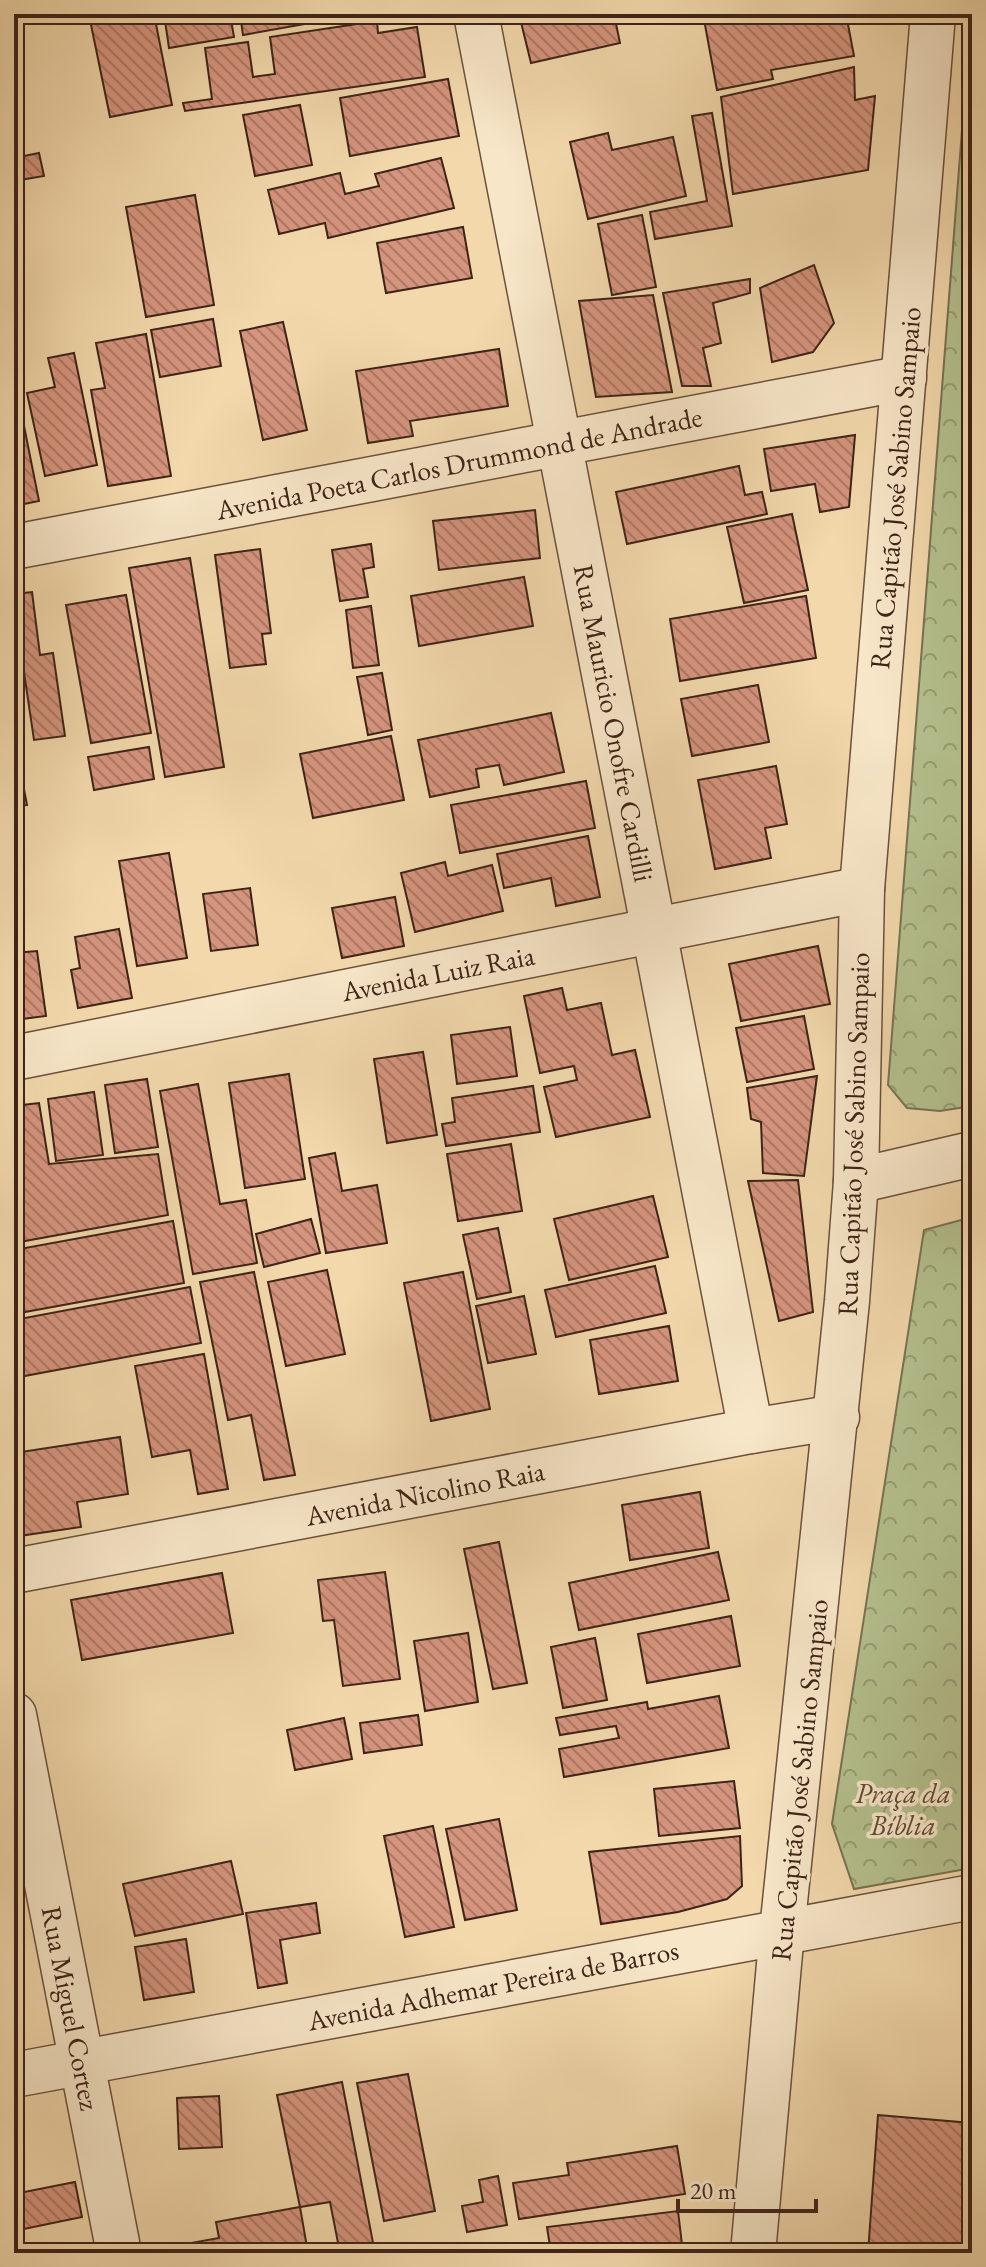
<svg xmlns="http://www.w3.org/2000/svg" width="986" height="2267" font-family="'EB Garamond',serif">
<defs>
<pattern id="park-crowns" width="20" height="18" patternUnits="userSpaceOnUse" patternTransform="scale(2)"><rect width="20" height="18" fill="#b4c08e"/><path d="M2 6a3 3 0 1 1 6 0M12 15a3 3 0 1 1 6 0" fill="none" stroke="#949c73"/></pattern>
<pattern id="building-back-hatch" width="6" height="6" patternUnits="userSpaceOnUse" patternTransform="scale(2)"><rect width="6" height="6" fill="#d5947d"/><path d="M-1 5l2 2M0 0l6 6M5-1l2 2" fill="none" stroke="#ae7866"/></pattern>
</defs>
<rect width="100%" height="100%" fill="#f2d8ab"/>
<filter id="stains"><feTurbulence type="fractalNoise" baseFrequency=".0025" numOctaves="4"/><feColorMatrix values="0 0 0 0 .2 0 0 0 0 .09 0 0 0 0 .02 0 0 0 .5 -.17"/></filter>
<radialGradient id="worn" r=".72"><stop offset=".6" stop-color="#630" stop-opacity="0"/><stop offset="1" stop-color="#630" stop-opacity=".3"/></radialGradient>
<g fill="url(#park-crowns)" stroke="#797254" stroke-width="2">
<polygon points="971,14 972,1106 940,1111 907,1108 888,1085"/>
<polygon points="972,1217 972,1868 854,1889 832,1824 924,1230"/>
</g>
<g fill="url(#building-back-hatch)" stroke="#3e2319" stroke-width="2">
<polygon points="96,14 154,14 172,105 110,117 89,15"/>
<polygon points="164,14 230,14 234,37 169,48"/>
<polygon points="240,14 361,14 243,35"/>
<polygon points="519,14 614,14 620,43 531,63"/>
<polygon points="703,14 846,14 854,56 771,70 773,79 717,90"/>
<polygon points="377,21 378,33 417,27 425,77 185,111 183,103 212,99 205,48 248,42 253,77 275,74 270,37"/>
<polygon points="854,67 855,100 875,96 868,170 733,194 721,97"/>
<polygon points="448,79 459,136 350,156 340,98"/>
<polygon points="300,105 312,165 255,176 243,115"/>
<polygon points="712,113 732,226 655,239 650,212 707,201 692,116"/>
<polygon points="608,133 612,150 673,137 686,196 588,219 570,142"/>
<polygon points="39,153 44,176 14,181 14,158"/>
<polygon points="441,158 454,208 328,238 325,223 279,234 268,190 340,173 345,194 379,186 375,174"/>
<polygon points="195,195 214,305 146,317 126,207"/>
<polygon points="642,215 656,287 612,295 598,224"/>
<polygon points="463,227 472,278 386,293 377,243"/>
<polygon points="814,265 834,323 813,352 772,362 760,288"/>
<polygon points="750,279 750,293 713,303 721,343 703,348 711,386 682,386 663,293"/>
<polygon points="653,295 672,392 596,397 579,301"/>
<polygon points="213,319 221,366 160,377 151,330"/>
<polygon points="283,322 307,430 263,440 240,331"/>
<polygon points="146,334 171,476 108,486 91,390 105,388 96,343"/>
<polygon points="499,349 508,406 410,421 413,436 368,443 356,371"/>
<polygon points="74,353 97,465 45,476 27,393 55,387 48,358"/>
<polygon points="17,391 39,501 14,506 14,392"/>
<polygon points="855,435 849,507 820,512 815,484 771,491 764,449"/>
<polygon points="739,466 745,495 762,492 767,514 627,544 616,492"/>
<polygon points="535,510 540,558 439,570 433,521"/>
<polygon points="792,514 808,590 744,603 727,527"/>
<polygon points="371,544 374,567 363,569 368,597 340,601 332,550"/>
<polygon points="260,549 271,633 262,634 266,664 230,668 215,555"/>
<polygon points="190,558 224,767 165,777 129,568"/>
<polygon points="524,577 533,626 419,646 411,596"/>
<polygon points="32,592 40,655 53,653 65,736 34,740 21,652 14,652 14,594"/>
<polygon points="126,595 151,733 91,743 66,605"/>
<polygon points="806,596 816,658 680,681 670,619"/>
<polygon points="371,606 379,665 353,668 346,610"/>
<polygon points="382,673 392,730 368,735 357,677"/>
<polygon points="758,685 769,742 692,756 681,699"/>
<polygon points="551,713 564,772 504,785 499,765 476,769 479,787 430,797 418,740"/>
<polygon points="391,736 404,800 313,818 300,754"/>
<polygon points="14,737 27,805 14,807"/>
<polygon points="149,747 154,779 94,790 88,757"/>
<polygon points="776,766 787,824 765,828 771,858 715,869 698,780"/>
<polygon points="586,781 595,828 460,853 451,805"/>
<polygon points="588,836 600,897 556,906 551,878 504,888 497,854"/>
<polygon points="169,853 187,958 137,966 119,861"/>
<polygon points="445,862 448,876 492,865 503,911 415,932 401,873"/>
<polygon points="250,888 258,945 211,951 203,894"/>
<polygon points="395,897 404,946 342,958 332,908"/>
<polygon points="119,929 132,998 78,1008 71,970 80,968 75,937"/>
<polygon points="818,946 830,1004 741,1021 729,964"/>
<polygon points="37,951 46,1016 14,1020 14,953"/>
<polygon points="562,988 567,1010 601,1003 612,1055 635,1050 650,1117 556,1137 544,1087 577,1080 574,1066 540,1073 524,996"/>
<polygon points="804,1016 814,1069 747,1082 736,1028"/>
<polygon points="510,1027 517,1076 457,1084 451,1035"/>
<polygon points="423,1052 437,1135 387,1143 374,1059"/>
<polygon points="289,1074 305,1179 245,1188 229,1083"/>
<polygon points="817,1076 804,1176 763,1173 761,1122 751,1119 747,1088"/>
<polygon points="147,1079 158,1147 115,1153 105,1085"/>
<polygon points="198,1084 220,1204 246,1200 257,1263 193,1274 160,1091"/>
<polygon points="533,1086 540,1132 446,1146 442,1124 455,1122 452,1098"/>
<polygon points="94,1092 103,1155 56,1161 48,1099"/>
<polygon points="39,1103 49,1164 158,1154 168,1215 14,1243 14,1106"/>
<polygon points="511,1144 522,1211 458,1221 447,1154"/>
<polygon points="335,1153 342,1191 377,1185 387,1243 326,1253 309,1158"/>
<polygon points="798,1180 813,1312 779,1321 748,1181"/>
<polygon points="653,1196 668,1257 569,1280 554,1219"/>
<polygon points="311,1219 320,1253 264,1267 256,1234"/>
<polygon points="173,1221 184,1283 14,1314 14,1250"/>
<polygon points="498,1228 511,1292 477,1299 463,1235"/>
<polygon points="655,1266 666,1313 556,1337 545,1290"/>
<polygon points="327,1270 345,1354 286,1366 268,1282"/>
<polygon points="254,1272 295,1475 264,1480 251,1415 228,1420 200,1282"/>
<polygon points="463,1272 490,1409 431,1421 404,1283"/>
<polygon points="190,1287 201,1343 14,1378 14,1320"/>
<polygon points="524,1296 536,1354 488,1363 476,1306"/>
<polygon points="669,1326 678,1381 599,1394 590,1340"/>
<polygon points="204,1354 228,1489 198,1494 190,1450 152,1457 135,1366"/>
<polygon points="120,1437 128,1494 77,1502 81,1527 19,1536 14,1501 14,1453"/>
<polygon points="700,1492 709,1548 630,1560 622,1505"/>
<polygon points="499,1542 527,1683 493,1689 464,1549"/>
<polygon points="718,1552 729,1600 579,1630 569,1583"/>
<polygon points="385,1572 400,1679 343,1686 334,1620 323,1621 318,1580"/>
<polygon points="222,1573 233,1633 82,1660 71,1600"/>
<polygon points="972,1586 972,1607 964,1602"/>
<polygon points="731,1616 740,1666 647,1683 638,1634"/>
<polygon points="468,1633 478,1702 425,1711 414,1641"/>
<polygon points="595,1638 607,1700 563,1708 551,1647"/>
<polygon points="719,1696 729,1748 564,1777 559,1749 619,1738 616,1726 560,1735 556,1718 647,1702 648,1709"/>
<polygon points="418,1715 422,1745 364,1753 360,1723"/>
<polygon points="344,1718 352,1759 295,1770 287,1730"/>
<polygon points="734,1781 740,1828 659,1836 654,1789"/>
<polygon points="499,1819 517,1910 465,1920 446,1829"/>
<polygon points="433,1826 454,1927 405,1937 384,1836"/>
<polygon points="740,1836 742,1886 727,1899 678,1912 601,1924 589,1852"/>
<polygon points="231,1861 243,1914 135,1936 123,1884"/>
<polygon points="316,1903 320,1933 280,1940 287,1983 258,1988 246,1913"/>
<polygon points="186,1939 194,1992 144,2000 135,1947"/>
<polygon points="14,1991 21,2025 14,2026"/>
<polygon points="408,2074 435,2211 384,2221 357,2083"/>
<polygon points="342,2082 375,2253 340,2253 330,2202 300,2207 277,2095"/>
<polygon points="219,2096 222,2147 179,2149 177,2098"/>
<polygon points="878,2115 971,2123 962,2253 868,2253"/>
<polygon points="14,2141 24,2185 14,2187"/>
<polygon points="677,2146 685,2194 519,2219 513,2183 569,2175 567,2163"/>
<polygon points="498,2176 507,2225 467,2232 462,2206 483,2202 479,2180"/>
<polygon points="75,2182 82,2217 14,2231 14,2194"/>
<polygon points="300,2207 308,2253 193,2253 191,2243 219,2238 216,2222"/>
<polygon points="678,2211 683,2253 551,2253 547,2227"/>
</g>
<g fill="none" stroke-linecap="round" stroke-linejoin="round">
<g stroke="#6b503e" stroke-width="47">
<g id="minor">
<polyline points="476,14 751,1431"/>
<polyline points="14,547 904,378"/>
<polyline points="14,1058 862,889"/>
<polyline points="856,1181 972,1154"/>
<polyline points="14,1571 751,1431 837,1417"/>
<polyline points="14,1715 119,2253"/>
<polyline points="14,2075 972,1897"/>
<polyline points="753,2253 782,1931 847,1301 856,1181 862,889 933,14"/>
</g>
</g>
<use href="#minor" stroke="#f7e6c8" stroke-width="44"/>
</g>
<g text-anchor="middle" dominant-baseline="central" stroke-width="7" stroke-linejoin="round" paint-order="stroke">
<g font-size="28" fill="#3e2319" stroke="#f7e6c8">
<text transform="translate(459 463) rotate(-11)">Avenida Poeta Carlos Drummond de Andrade</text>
<text transform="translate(895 488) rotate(-85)">Rua Capitão José Sabino Sampaio</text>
<text transform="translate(614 723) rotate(79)">Rua Mauricio Onofre Cardilli</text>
<text transform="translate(438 973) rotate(-11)">Avenida Luiz Raia</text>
<text transform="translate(853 1134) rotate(-88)">Rua Capitão José Sabino Sampaio</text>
<text transform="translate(425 1493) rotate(-11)">Avenida Nicolino Raia</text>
<text transform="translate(799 1780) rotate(-84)">Rua Capitão José Sabino Sampaio</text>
<text transform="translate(493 1985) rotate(-11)">Avenida Adhemar Pereira de Barros</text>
<text transform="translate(71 2008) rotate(79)">Rua Miguel Cortez</text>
</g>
<g font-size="28" font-style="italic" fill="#5c4a36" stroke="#f7e6c8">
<text x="903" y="1793">Praça da<tspan x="903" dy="32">Bíblia</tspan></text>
</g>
</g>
<rect width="986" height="2267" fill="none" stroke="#f2d8ab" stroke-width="48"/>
<rect x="16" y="16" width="954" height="2235" fill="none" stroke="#3e2319" stroke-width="4"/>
<rect x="24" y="24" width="938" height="2219" fill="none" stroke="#3e2319" stroke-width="2"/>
<path d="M678 2199v12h138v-12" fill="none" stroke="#3e2319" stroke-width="4"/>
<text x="690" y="2199" font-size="24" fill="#3e2319" stroke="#f7e6c8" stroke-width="6" paint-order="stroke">20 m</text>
<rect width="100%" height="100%" filter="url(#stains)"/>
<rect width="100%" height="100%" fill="url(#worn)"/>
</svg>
